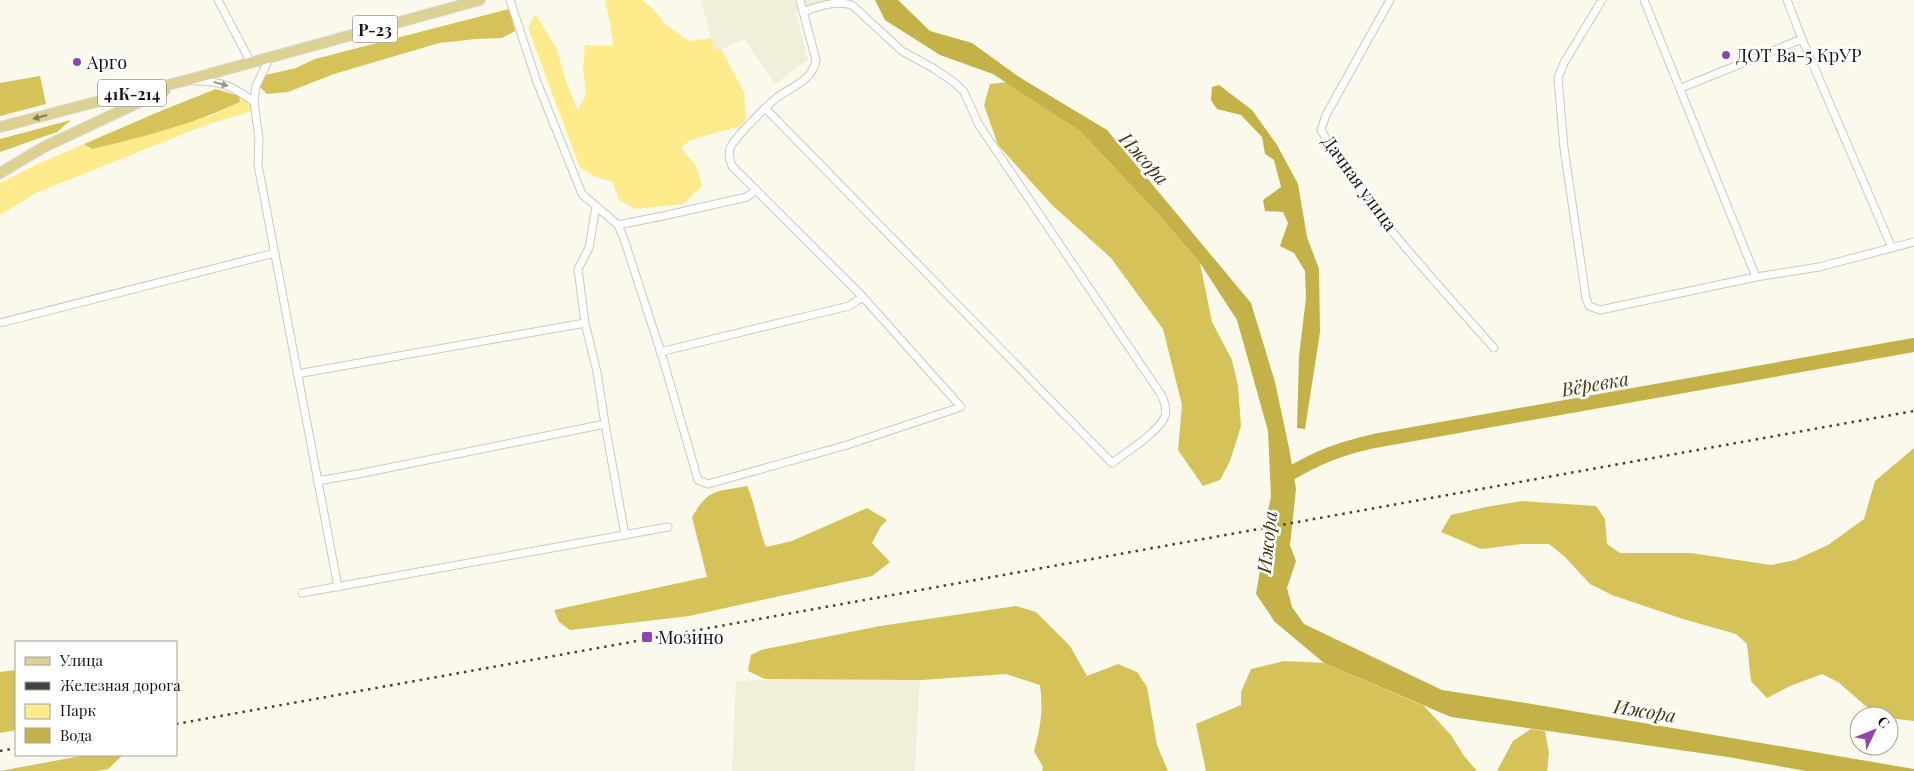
<svg xmlns="http://www.w3.org/2000/svg" width="1914" height="771" font-family="'Playfair Display',serif">
<rect width="100%" height="100%" fill="#fbf9ec"/>
<g fill="#f1eeda">
<polygon points="701,0 826,0 796,13 808,60 775,84 744,39 715,52"/>
<polygon points="920,676 915,771 732,771 736,681"/>
</g>
<g fill="#fdeb8c">
<polygon points="605,0 642,0 653,9 665,24 689,41 711,38 715,51 721,49 744,92 746,119 741,126 690,140 681,148 697,167 702,186 683,204 635,209 619,200 613,182 596,177 580,168 528,28 535,14 556,47 567,84 578,111 586,94 583,69 585,45 613,46 611,28"/>
<polygon points="239,96 248,101 252,111 209,124 36,193 0,215 0,183 38,164 84,144 92,149 213,115 240,102"/>
</g>
<g fill="#d5c259">
<polygon points="509,9 515,31 502,38 476,39 439,43 334,74 288,92 267,94 260,87 262,78 266,75 296,68 315,59"/>
<polygon points="40,76 46,104 0,116 0,83"/>
<polygon points="1007,82 1080,131 1157,213 1200,263 1212,322 1232,360 1238,386 1241,426 1230,461 1220,480 1203,486 1178,450 1182,405 1163,329 1111,258 1052,205 998,145 984,105 990,84"/>
<path d="M216,89L239,96L240,102C194,124 142,137 92,149L84,144L163,110Z"/>
<polygon points="71,120 57,132 0,152 0,139"/>
<polygon points="1914,448 1914,721 1896,719 1868,708 1838,682 1822,674 1790,686 1767,698 1751,681 1747,644 1736,634 1683,619 1612,595 1590,584 1565,557 1549,544 1522,544 1481,549 1441,532 1451,515 1486,507 1522,501 1596,506 1605,519 1607,544 1620,553 1691,553 1771,565 1795,560 1828,545 1864,519 1875,481"/>
<path d="M747,486C756,506 758,527 766,547L792,541L867,508L887,520L881,526L872,543L890,562L872,576L689,616L570,630L559,622L554,610L707,577L692,517C709,488 716,492 747,486Z"/>
<path d="M1016,606L1036,612L1070,646L1087,676L1118,664L1137,672L1147,687L1157,745L1168,771H1042L1043,767L1034,751C1041,726 1043,711 1040,685L1006,674L922,680L765,679L748,671L751,655L761,650L880,626Z"/>
<polygon points="1284,661 1324,663 1424,706 1451,735 1464,756 1477,771 1206,771 1196,724 1241,705 1241,692 1251,669"/>
<polygon points="16,670 16,730 0,733 0,672"/>
<polygon points="1531,729 1545,731 1549,753 1547,771 1495,771 1497,771 1513,741"/>
<polygon points="86,755 123,755 108,769 97,771 0,771"/>
</g>
<g fill="#c4b147">
<polygon points="875,0 898,0 930,31 972,43 1019,77 1107,130 1251,303 1275,382 1289,448 1296,489 1290,545 1296,561 1287,588 1292,607 1304,624 1442,690 1526,703 1914,769 1914,771 1806,771 1728,757 1451,717 1324,663 1275,622 1256,594 1265,540 1275,536 1275,523 1265,523 1271,497 1268,431 1237,320 1200,263 1157,213 1080,131 993,74 940,55 885,20"/>
<polygon points="1219,85 1252,110 1277,145 1298,184 1307,237 1319,269 1320,332 1305,429 1297,428 1299,356 1306,298 1305,271 1294,253 1280,246 1288,223 1283,212 1265,211 1263,200 1281,187 1274,160 1265,154 1262,137 1241,115 1217,109 1211,100 1212,87"/>
</g>
<g fill="none" stroke-linecap="round" stroke-linejoin="round">
<path stroke="#c4b147" stroke-width="14" d="M1288,475C1318,457 1339,449 1374,441L1914,345"/>
<g stroke="#cccabe" stroke-width="9">
<g id="street">
<polyline points="218,0 251,63"/>
<polyline points="510,0 537,82 582,194 618,225 624,239 663,359 698,480 708,484 847,445 961,407 863,297"/>
<path d="M1390,0L1326,115L1321,130C1367,210 1433,279 1494,348"/>
<polyline points="1602,0 1564,63 1558,78 1564,148 1586,298 1589,306 1600,310 1756,277 1819,267 1914,242"/>
<polyline points="1644,0 1756,277"/>
<polyline points="1787,0 1802,39 1892,248"/>
<polyline points="270,57 256,86 254,102 259,139 258,165 338,587"/>
<path d="M195,81C221,81 233,86 254,102"/>
<polyline points="1681,88 1802,39"/>
<path d="M765,108L1112,463C1125,453 1160,431 1165,416C1167,409 1165,403 1162,396L979,125L964,92L955,83L933,68L902,51L852,5C836,0 819,6 803,12"/>
<polyline points="596,206 589,248 578,269 585,323 597,372 605,424 625,535"/>
<polyline points="618,225 663,216 747,197 756,190"/>
<polyline points="0,323 275,253"/>
<path d="M660,352L849,306L863,297L732,166C730,160 728,155 730,148C735,137 766,107 775,99C790,87 813,81 816,60L800,0"/>
<polyline points="297,374 585,323"/>
<polyline points="317,481 358,474 605,424"/>
<polyline points="302,593 668,527"/>
</g>
</g>
<g stroke="#dadad9" stroke-width="12">
<g id="primary">
<polyline points="0,127 119,96 184,81 480,0"/>
<polyline points="0,173 44,147 165,90"/>
</g>
</g>
<use href="#street" stroke="#fff" stroke-width="7"/>
<use href="#primary" stroke="#dcd191" stroke-width="10"/>
<g stroke="#44433d" stroke-width="2.5" stroke-dasharray="2.5 5" stroke-linecap="butt">
<polyline points="176,724 1914,411"/>
<polyline points="0,751 16,748"/>
</g>
</g>
<defs><path id="oneway-solid" d="M-6-.8H1V-3.2L6.5 0L1 3.2V.8H-6Z" transform="scale(1.25)"/></defs>
<use fill="#979694" href="#oneway-solid" transform="translate(221 84) rotate(15)"/>
<use fill="#837d58" href="#oneway-solid" transform="translate(40 117) rotate(165)"/>
<g fill="#9643b2" stroke="#fff" stroke-width="2">
<circle cx="1726" cy="55" r="5"/>
<circle cx="77" cy="62" r="5"/>
<rect x="641" y="631" width="12" height="12" rx="2.5"/>
</g>
<g text-anchor="middle" dominant-baseline="central" stroke-width="5" stroke-linejoin="round" paint-order="stroke">
<g fill="#fff" stroke="#5d5c59" stroke-width="1">
<rect x="352.5" y="15.5" width="45" height="27" rx="4"/>
<rect x="98" y="79.5" width="68" height="27" rx="4"/>
</g>
<g font-size="16" font-weight="bold" fill="#171612">
<text x="375" y="29">Р-23</text>
<text x="132" y="93">41К-214</text>
</g>
<g font-size="18" fill="#171612" stroke="#fff" text-anchor="start">
<text x="1736" y="55">ДОТ Ва-5 КрУР</text>
<text x="87" y="62">Арго</text>
<text x="658" y="637">Мозино</text>
</g>
<g font-size="18" fill="#171612" stroke="#fff">
<text transform="translate(1360 183) rotate(54)">Дачная улица</text>
</g>
<g font-size="19" font-style="italic" fill="#433b0e" stroke="#fff">
<text transform="translate(1145 158) rotate(48)">Ижора</text>
<text transform="translate(1595 383) rotate(-10)">Вёревка</text>
<text transform="translate(1266 542) rotate(-84)">Ижора</text>
<text transform="translate(1645 710) rotate(9)">Ижора</text>
</g>
</g>
<rect x="15" y="641" width="162" height="115" fill="#ffffff" stroke="#a2a2a0"/>
<rect x="25" y="657" width="25" height="8" fill="#dcd191" stroke="#a2a2a0"/>
<text x="60" y="666" font-size="15" fill="#171612">Улица</text>
<rect x="25" y="682" width="25" height="8" fill="#44433d" stroke="#a2a2a0"/>
<text x="60" y="691" font-size="15" fill="#171612">Железная дорога</text>
<rect x="25" y="704" width="25" height="15" fill="#fdeb8c" stroke="#a2a2a0"/>
<text x="60" y="716" font-size="15" fill="#171612">Парк</text>
<rect x="25" y="728" width="25" height="15" fill="#c4b147" stroke="#a2a2a0"/>
<text x="60" y="741" font-size="15" fill="#171612">Вода</text>
<g transform="translate(1874 731) rotate(47)"><circle r="24" fill="#ffffff" stroke="#a2a2a0"/>
<path d="M0-4L9 19L0 12L-9 19Z" fill="#9643b2"/>
<text y="-8" font-size="14" font-weight="bold" text-anchor="middle" fill="#171612">С</text>
</g>
</svg>
